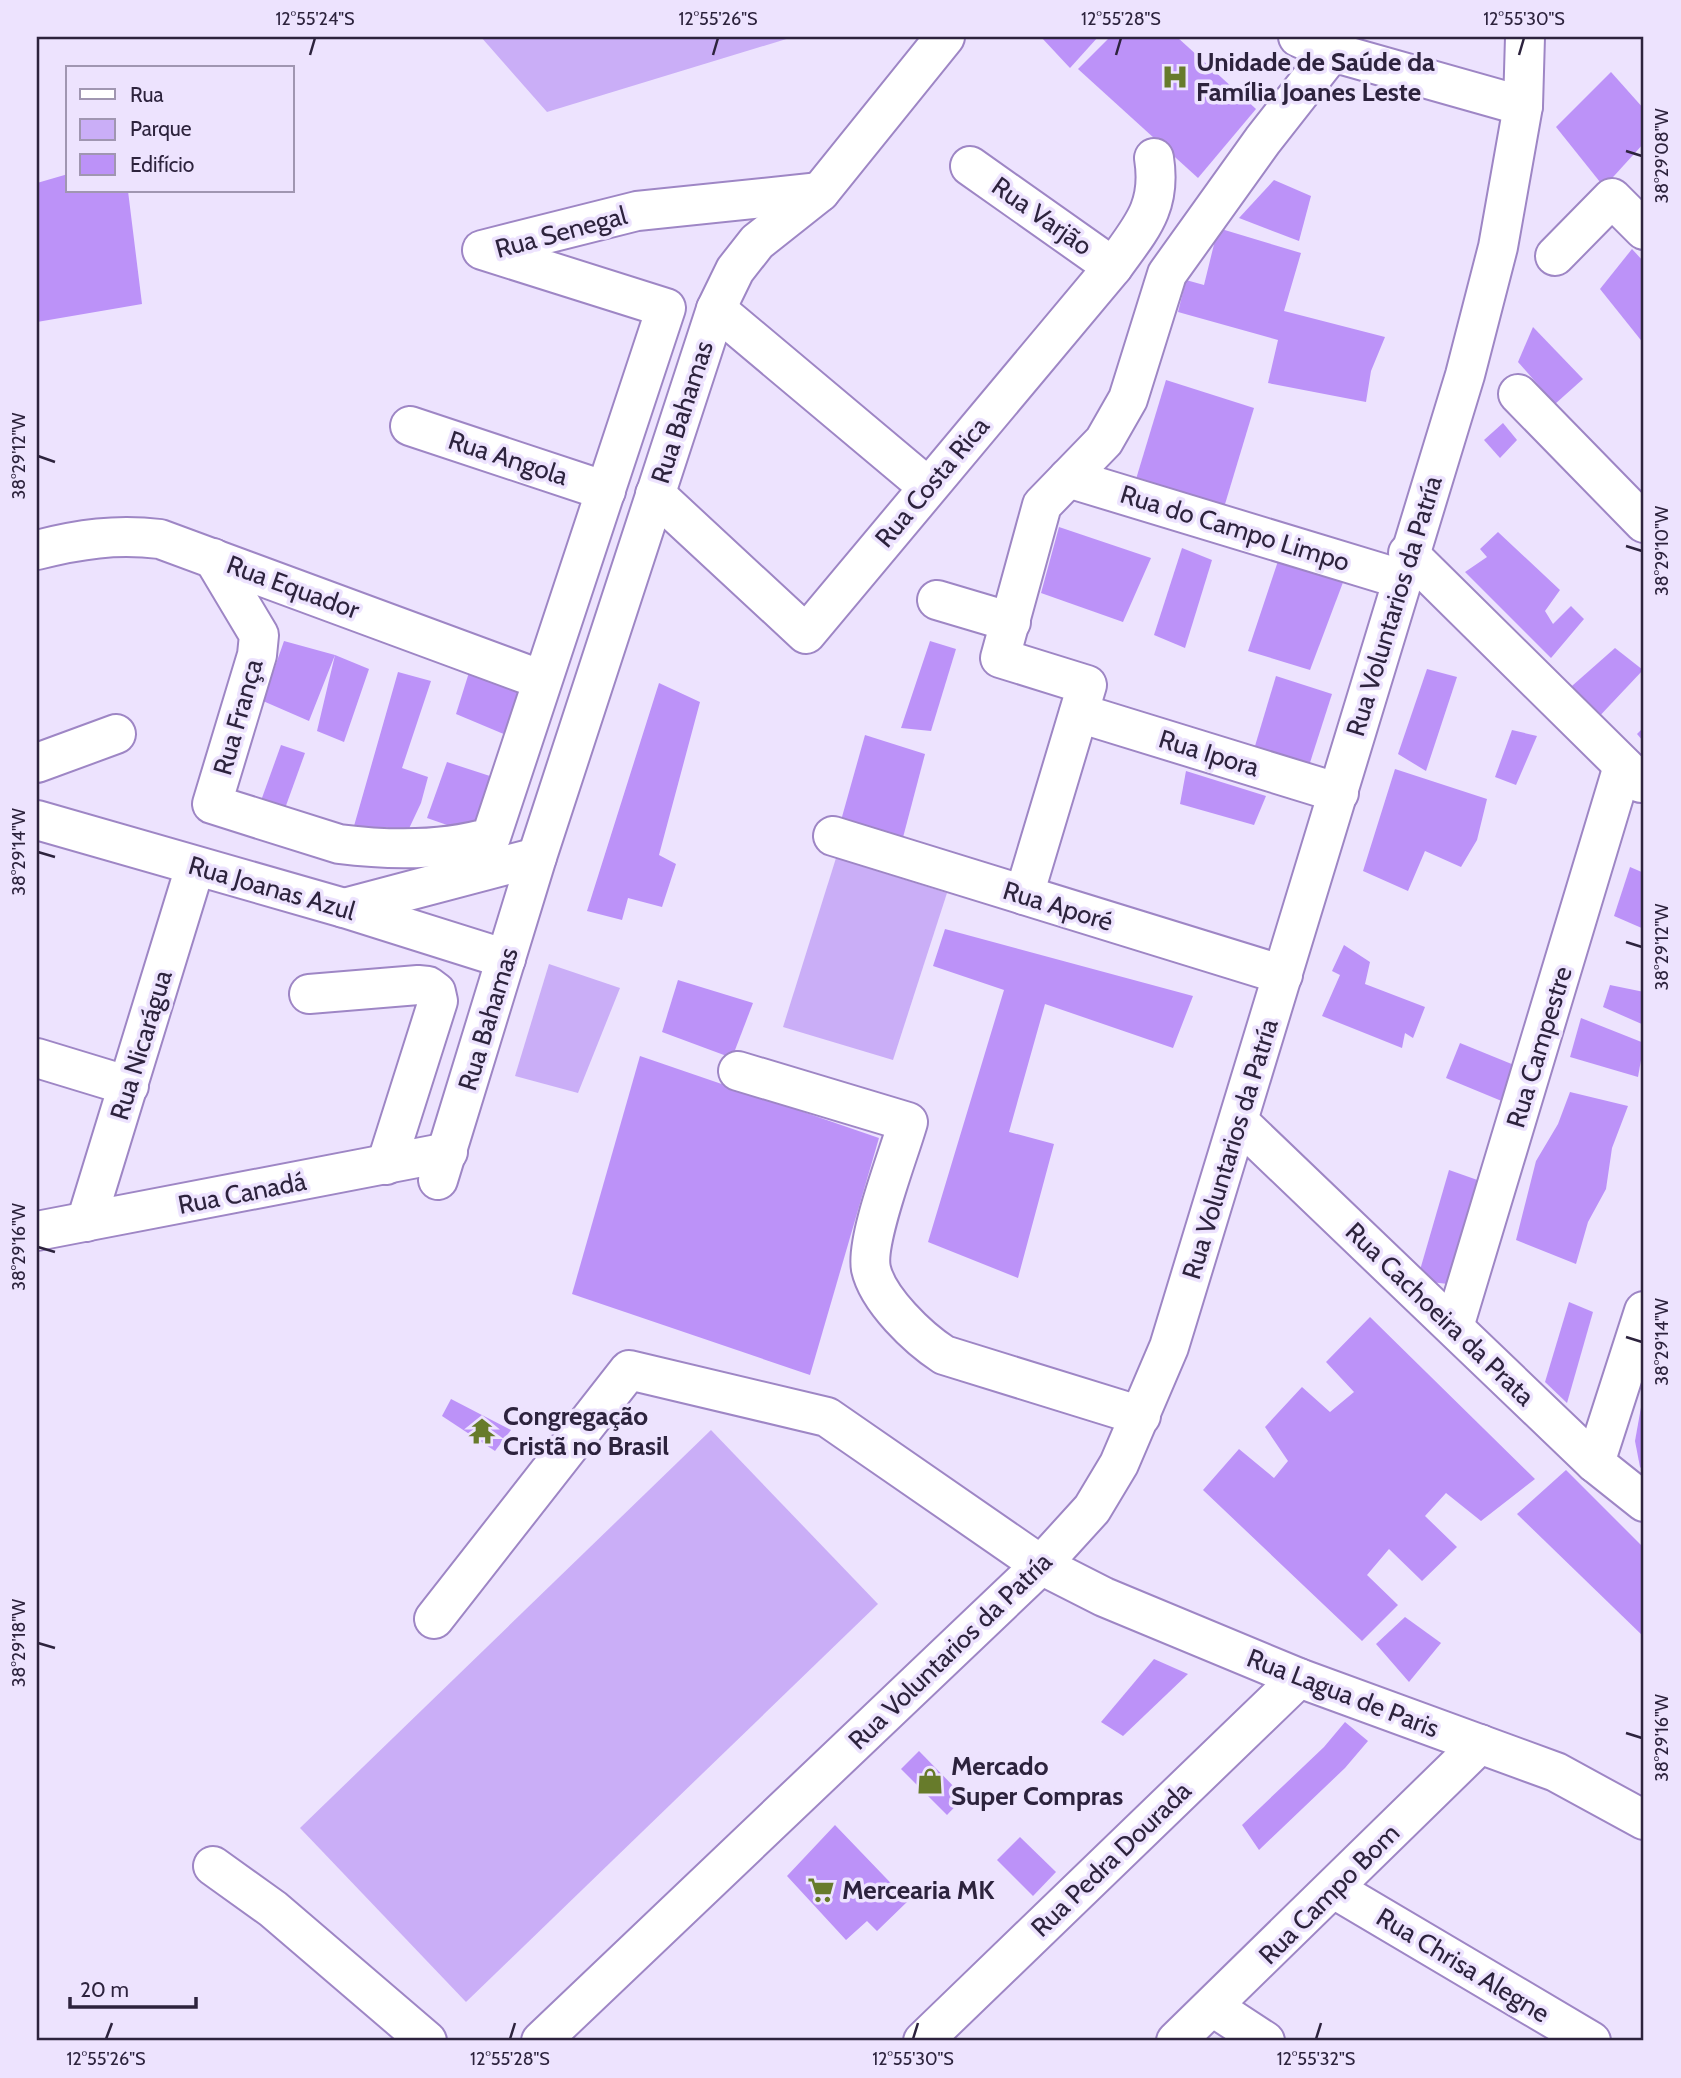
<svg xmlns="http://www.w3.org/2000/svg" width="1681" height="2078" font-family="Cabin,sans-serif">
<rect width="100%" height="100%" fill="#ede3fe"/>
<g fill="#caaef7">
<polygon points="481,37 793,37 547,112"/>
<polygon points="836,858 947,893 893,1060 783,1027"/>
<polygon points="549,964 620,988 578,1093 515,1076"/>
<polygon points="711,1430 878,1604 466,2002 300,1828"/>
</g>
<g fill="#bc92f8">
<polygon points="1041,37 1098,37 1070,68"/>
<polygon points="1110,37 1177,37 1256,109 1198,178 1078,69"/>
<polygon points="1611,72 1644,109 1644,143 1604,187 1556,127"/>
<polygon points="68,174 68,191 128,191 142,304 37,322 37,183"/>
<polygon points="1274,180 1311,196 1299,241 1239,218"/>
<polygon points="1218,228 1301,253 1284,311 1385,337 1371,371 1366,402 1268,383 1278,340 1178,312 1186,280 1204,285"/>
<polygon points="1632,249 1644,262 1644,344 1600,289"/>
<polygon points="1533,327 1583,379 1555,404 1518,362"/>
<polygon points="1166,380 1254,408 1219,524 1133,489"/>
<polygon points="1503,423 1517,440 1500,458 1484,440"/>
<polygon points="1059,527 1151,558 1123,622 1041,593"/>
<polygon points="1498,532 1560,590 1545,611 1553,624 1571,606 1584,619 1551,658 1465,572 1487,557 1480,549"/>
<polygon points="1182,548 1212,560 1185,648 1154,635"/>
<polygon points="1280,555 1345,577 1310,670 1248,651"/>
<polygon points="284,641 335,655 369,669 344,742 317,731 335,655 309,721 263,701"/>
<polygon points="930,641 956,649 931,731 901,728"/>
<polygon points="1615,648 1643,670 1594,722 1564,693"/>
<polygon points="471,666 522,687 506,735 456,714"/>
<polygon points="1427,669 1457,677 1426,771 1398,754"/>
<polygon points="398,672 431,681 402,768 428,777 421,803 406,835 386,827 380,847 352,833"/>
<polygon points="1276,676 1332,694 1307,772 1252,756"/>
<polygon points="659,683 700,702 659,855 676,864 662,907 628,898 622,920 587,911"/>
<polygon points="1644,727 1644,742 1637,734"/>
<polygon points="1512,730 1537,736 1516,785 1495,777"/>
<polygon points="865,735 925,754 901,845 840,824"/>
<polygon points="281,745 305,753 279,825 258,809"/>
<polygon points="447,762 493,777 473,834 427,818"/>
<polygon points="1395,769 1487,799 1477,840 1461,867 1425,851 1408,891 1363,871"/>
<polygon points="1186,771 1266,796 1254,825 1180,804"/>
<polygon points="1630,867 1644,873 1644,929 1614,916"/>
<polygon points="945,929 1193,996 1173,1048 1045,1004 1009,1132 1054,1144 1018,1278 928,1242 1004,990 933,966"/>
<polygon points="1344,945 1370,962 1365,984 1425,1007 1413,1038 1405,1033 1402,1048 1322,1016 1340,975 1332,971"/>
<polygon points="678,980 753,1003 732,1058 662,1032"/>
<polygon points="1610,985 1644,992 1644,1025 1603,1007"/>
<polygon points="1581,1018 1644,1043 1638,1077 1570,1057"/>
<polygon points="1460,1043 1519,1067 1504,1102 1446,1078"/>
<polygon points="640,1056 879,1138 810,1375 572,1294"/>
<polygon points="1570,1092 1628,1106 1612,1148 1606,1189 1588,1222 1576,1264 1516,1240 1536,1161 1558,1124"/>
<polygon points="1449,1170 1486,1183 1448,1284 1431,1282 1420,1270"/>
<polygon points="1569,1302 1593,1312 1567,1403 1545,1382"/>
<polygon points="1370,1317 1535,1479 1481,1521 1446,1493 1425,1516 1457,1547 1422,1581 1389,1549 1367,1575 1398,1605 1362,1641 1203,1490 1239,1449 1274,1478 1288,1461 1265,1427 1302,1387 1330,1412 1354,1392 1326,1362"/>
<polygon points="1643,1396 1644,1396 1644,1471 1640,1467 1635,1441"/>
<polygon points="451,1399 511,1430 495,1451 442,1416"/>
<polygon points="1566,1470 1644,1548 1644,1637 1517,1514"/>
<polygon points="1405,1617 1441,1643 1409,1682 1376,1644"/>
<polygon points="1154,1659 1188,1674 1123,1736 1101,1722"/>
<polygon points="1345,1722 1368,1741 1345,1768 1259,1850 1242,1825 1324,1747"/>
<polygon points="919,1751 964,1797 947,1815 901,1769"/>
<polygon points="835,1825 908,1901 877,1931 867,1921 846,1940 787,1876"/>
<polygon points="1020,1837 1056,1872 1033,1896 997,1860"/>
</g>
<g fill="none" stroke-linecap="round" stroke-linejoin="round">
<g stroke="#9e86c5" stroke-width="42">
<g id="minor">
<polyline points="1298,37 1332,52 1523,106"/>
<polyline points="970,166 1113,267"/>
<polyline points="1555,256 1612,198 1644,230"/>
<polyline points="716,309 928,487"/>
<polyline points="1518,394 1644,523"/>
<polyline points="410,426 606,491"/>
<polyline points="1068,478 1401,579"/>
<path d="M655,494L806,634L1113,267C1140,229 1162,208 1154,158"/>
<path d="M37,550C80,539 116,534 160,539L542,680"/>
<polyline points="1408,553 1641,783"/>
<path d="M213,558L259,635L257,655L212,804L339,844C387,850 444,851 491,837L666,308L482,250L637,211L820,192"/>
<polyline points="937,600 1011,622"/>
<polyline points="1079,713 1339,793"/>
<polyline points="37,763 116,734"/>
<polyline points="37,820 344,908 506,959"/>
<polyline points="833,836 1283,975"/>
<polyline points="1024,895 1087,685 1000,658 1042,505 1104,441 1128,399 1167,274 1263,140 1332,52"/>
<polyline points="344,908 537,857"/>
<polyline points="309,994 418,985 428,986 436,992 438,1001 386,1165"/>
<polyline points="37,1058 129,1086"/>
<path d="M738,1071L908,1122C899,1154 865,1240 871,1269C878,1300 918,1338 944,1355L1141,1416"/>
<polyline points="1239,1122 1595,1463 1644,1502"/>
<polyline points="438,1180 537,857 716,309 735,270 757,242 820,192 945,37"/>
<polyline points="86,1222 195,867"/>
<polyline points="37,1231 448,1152"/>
<polyline points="1454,1327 1623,766"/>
<polyline points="1595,1463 1644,1311"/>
<polyline points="434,1619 629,1370 827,1417 1041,1565 1104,1597 1299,1678 1556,1772 1644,1820"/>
<polyline points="213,1866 273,1909 427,2041"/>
<polyline points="1334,1889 1591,2041"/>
<polyline points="1213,2007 1265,2041"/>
<polyline points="541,2041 1041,1565 1092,1509 1119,1464 1169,1347 1465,375 1498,247 1523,106 1525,37"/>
<polyline points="923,2041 1299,1678"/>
<polyline points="1176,2041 1480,1744"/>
</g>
</g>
<use href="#minor" stroke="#fff" stroke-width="38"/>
</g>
<path fill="none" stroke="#2d233d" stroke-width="2.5" d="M310,55L315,38M713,55L718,38M1116,55L1121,38M1519,55L1524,38M1626,151L1642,156M38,456L55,462M1626,546L1642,551M38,852L55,857M1626,942L1642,947M38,1247L55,1252M1626,1337L1642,1342M38,1643L55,1648M1626,1733L1642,1738M106,2039L112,2023M510,2039L515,2023M913,2039L918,2023M1316,2039L1321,2023"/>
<defs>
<g id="hospital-bare" transform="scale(2.1)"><path d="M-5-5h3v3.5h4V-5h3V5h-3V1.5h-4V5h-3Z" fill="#677b2b" stroke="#ede3fe" stroke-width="2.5" paint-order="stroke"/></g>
<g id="temple-bare" transform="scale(2.1)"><path d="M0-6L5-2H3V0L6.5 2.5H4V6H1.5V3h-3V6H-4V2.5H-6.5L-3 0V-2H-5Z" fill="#677b2b" stroke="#ede3fe" stroke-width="2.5" paint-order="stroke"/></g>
<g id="shop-bare" transform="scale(2.1)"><path d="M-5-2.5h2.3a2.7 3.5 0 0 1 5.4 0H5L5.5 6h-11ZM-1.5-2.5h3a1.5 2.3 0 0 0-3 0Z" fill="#677b2b" stroke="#ede3fe" stroke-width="2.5" paint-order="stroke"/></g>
<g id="supermarket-bare" transform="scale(2.1)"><path d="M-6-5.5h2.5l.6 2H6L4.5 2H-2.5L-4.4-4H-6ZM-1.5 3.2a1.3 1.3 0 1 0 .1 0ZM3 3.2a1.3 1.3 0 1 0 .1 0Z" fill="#677b2b" stroke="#ede3fe" stroke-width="2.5" paint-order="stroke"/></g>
</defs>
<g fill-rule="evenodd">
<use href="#hospital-bare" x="1175" y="77"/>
<use href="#temple-bare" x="482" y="1431"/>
<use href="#shop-bare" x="930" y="1781"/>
<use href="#supermarket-bare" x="821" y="1890"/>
</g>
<g text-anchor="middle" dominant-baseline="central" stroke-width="7" stroke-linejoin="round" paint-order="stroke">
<g font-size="26" font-weight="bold" fill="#2d233d" stroke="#ede3fe" text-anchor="start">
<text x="1196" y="62">Unidade de Saúde da<tspan x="1196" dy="30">Família Joanes Leste</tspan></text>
<text x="503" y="1416">Congregação<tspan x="503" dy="30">Cristã no Brasil</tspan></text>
<text x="951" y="1766">Mercado<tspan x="951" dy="30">Super Compras</tspan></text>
<text x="842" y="1890">Mercearia MK</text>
</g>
<g font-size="26" fill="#2d233d" stroke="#ede3fe">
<text transform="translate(1042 216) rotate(35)">Rua Varjão</text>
<text transform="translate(561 232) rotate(-15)">Rua Senegal</text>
<text transform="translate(682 412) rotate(-72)">Rua Bahamas</text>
<text transform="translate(508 458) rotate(18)">Rua Angola</text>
<text transform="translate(932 482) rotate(-50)">Rua Costa Rica</text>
<text transform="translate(1235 528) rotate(17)">Rua do Campo Limpo</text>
<text transform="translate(293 587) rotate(20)">Rua Equador</text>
<text transform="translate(1394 606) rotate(-73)">Rua Voluntarios da Patría</text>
<text transform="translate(238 717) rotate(-74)">Rua França</text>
<text transform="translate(1209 753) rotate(17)">Rua Ipora</text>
<text transform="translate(272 888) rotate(16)">Rua Joanas Azul</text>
<text transform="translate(1058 906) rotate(17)">Rua Aporé</text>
<text transform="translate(488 1019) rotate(-73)">Rua Bahamas</text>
<text transform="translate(141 1045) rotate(-73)">Rua Nicarágua</text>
<text transform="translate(1539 1047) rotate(-73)">Rua Campestre</text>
<text transform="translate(1230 1149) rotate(-73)">Rua Voluntarios da Patría</text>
<text transform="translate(242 1193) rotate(-11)">Rua Canadá</text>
<text transform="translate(1440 1314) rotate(44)">Rua Cachoeira da Prata</text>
<text transform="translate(950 1651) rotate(-44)">Rua Voluntarios da Patría</text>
<text transform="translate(1343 1693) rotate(21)">Rua Lagua de Paris</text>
<text transform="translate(1111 1859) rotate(-44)">Rua Pedra Dourada</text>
<text transform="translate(1329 1894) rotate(-45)">Rua Campo Bom</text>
<text transform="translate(1463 1965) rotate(31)">Rua Chrisa Alegne</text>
</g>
</g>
<rect width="1681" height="2078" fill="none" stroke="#ede3fe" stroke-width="77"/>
<rect x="66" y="66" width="228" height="126" fill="#ede3fe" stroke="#a096b1" stroke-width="2"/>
<rect x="80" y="89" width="35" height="10" fill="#ffffff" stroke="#a096b1" stroke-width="2"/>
<text x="130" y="102" font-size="21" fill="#2d233d">Rua</text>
<rect x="80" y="119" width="35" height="21" fill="#caaef7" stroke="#a096b1" stroke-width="2"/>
<text x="130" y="136" font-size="21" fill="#2d233d">Parque</text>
<rect x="80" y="154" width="35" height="21" fill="#bc92f8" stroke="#a096b1" stroke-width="2"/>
<text x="130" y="172" font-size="21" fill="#2d233d">Edifício</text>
<path d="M70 1997v10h126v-10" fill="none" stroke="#2d233d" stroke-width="3.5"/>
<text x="80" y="1997" font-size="21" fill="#2d233d" stroke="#ede3fe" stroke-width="5" paint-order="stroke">20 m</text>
<rect x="38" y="38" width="1604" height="2001" fill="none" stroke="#2d233d" stroke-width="2.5"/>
<g font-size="18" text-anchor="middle" fill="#2d233d">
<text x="315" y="25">12°55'24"S</text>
<text x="718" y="25">12°55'26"S</text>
<text x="1121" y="25">12°55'28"S</text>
<text x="1524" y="25">12°55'30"S</text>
<text transform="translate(1662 156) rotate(-90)" y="6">38°29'08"W</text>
<text transform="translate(19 456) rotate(-90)" y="6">38°29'12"W</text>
<text transform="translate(1662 551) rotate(-90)" y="6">38°29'10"W</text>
<text transform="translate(19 852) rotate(-90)" y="6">38°29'14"W</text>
<text transform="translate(1662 947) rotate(-90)" y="6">38°29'12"W</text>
<text transform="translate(19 1247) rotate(-90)" y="6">38°29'16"W</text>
<text transform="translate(1662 1342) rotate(-90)" y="6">38°29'14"W</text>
<text transform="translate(19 1643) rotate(-90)" y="6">38°29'18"W</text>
<text transform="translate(1662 1738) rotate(-90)" y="6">38°29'16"W</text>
<text x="106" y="2065">12°55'26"S</text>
<text x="510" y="2065">12°55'28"S</text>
<text x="913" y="2065">12°55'30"S</text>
<text x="1316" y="2065">12°55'32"S</text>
</g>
</svg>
